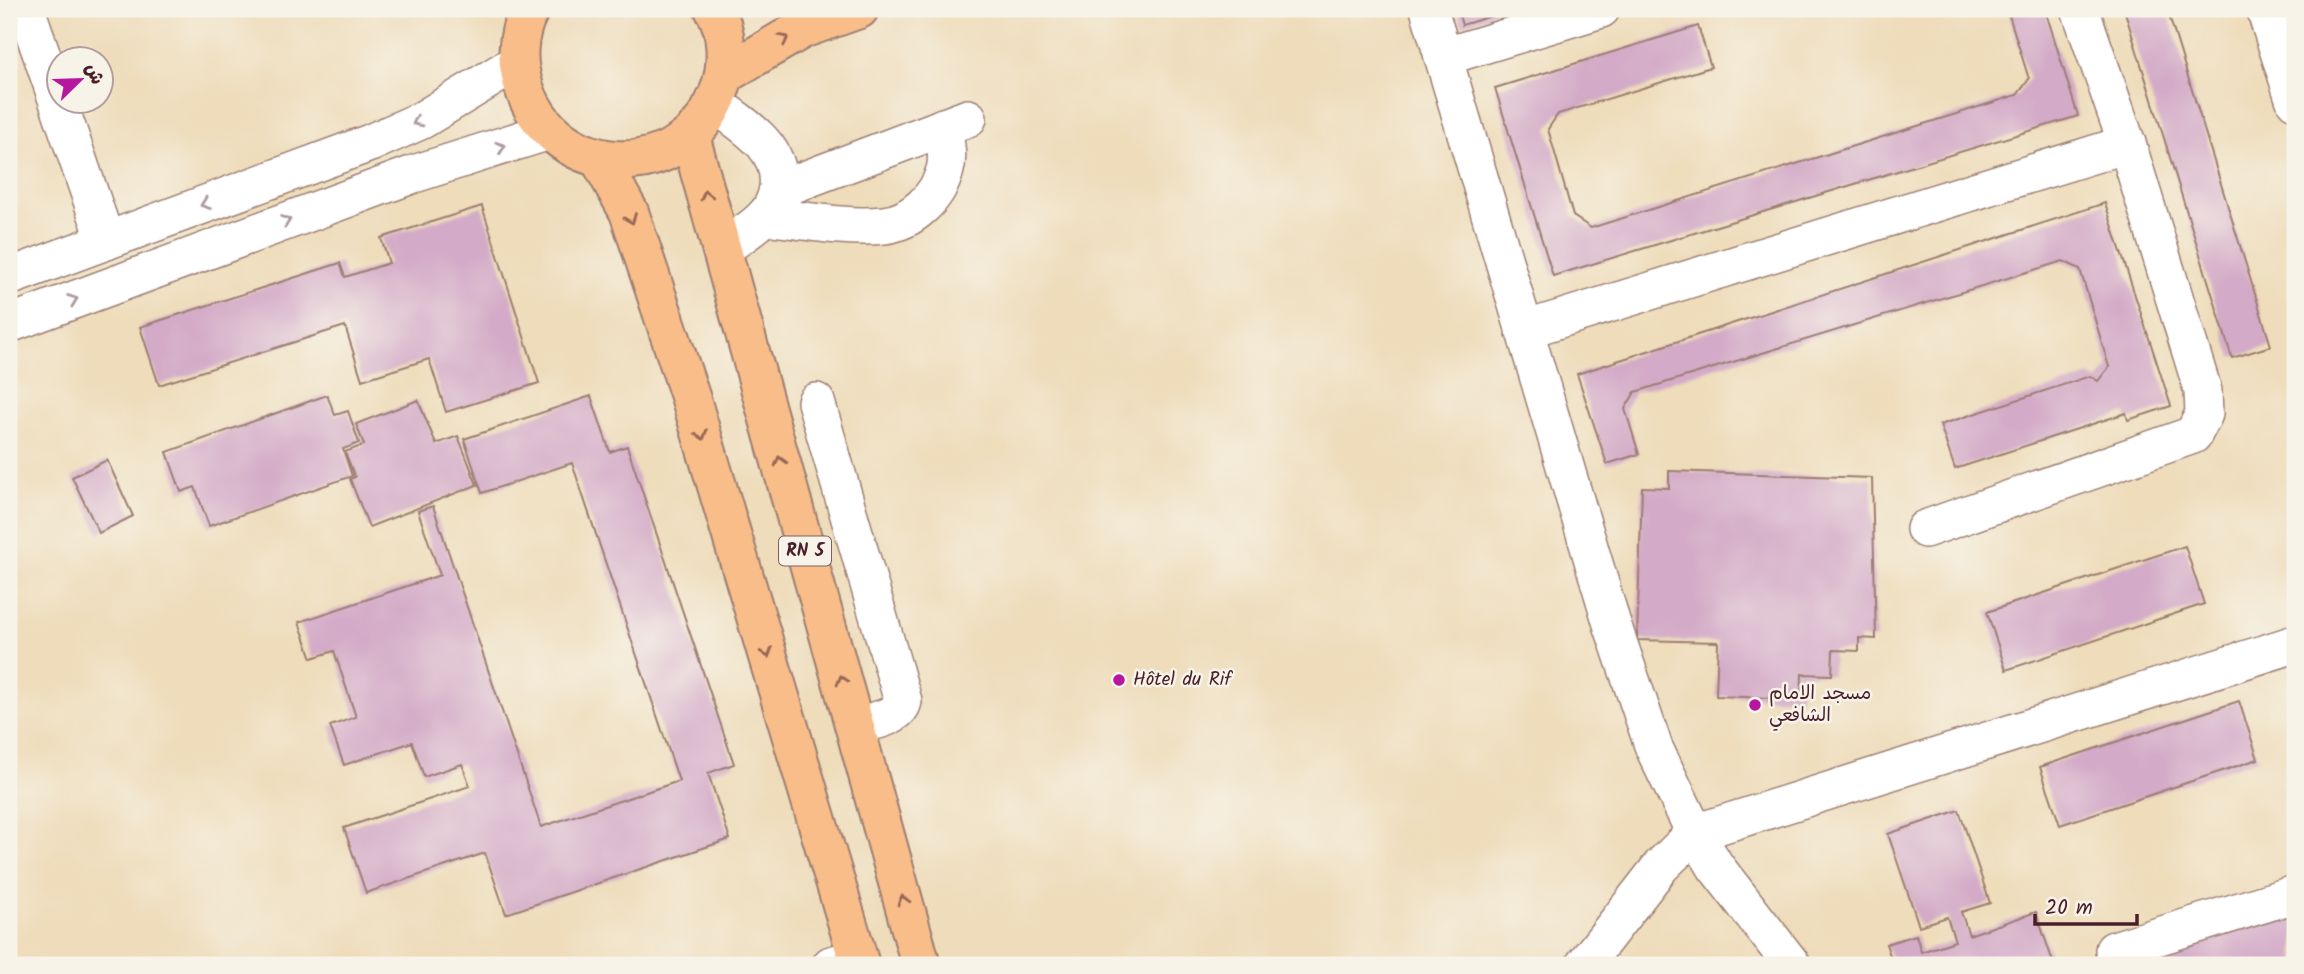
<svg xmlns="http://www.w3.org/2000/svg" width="2304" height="974" font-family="Kalam,'Playpen Sans Arabic',sans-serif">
<rect width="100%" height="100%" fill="#f7f3e8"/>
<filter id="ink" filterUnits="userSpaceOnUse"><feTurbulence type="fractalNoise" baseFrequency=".0143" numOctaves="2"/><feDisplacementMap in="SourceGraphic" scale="14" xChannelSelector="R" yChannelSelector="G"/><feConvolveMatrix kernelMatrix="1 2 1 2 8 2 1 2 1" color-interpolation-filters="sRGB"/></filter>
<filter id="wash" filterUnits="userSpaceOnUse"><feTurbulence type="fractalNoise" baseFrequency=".00686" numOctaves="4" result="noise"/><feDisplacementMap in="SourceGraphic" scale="28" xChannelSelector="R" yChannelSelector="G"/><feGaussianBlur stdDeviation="1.57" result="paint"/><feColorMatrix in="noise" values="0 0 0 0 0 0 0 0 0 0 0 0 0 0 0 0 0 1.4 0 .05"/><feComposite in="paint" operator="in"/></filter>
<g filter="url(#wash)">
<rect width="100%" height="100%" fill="#eedcba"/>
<g id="blocks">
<g fill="#d3aac7">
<polygon points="1457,9 1496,9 1498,14 1462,25"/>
<polygon points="2007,9 2045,9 2078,116 1553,276 1495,88 1698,26 1711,67 1558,114 1548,129 1573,216 1591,228 2017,95 2029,79"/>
<polygon points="2124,9 2167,9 2271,346 2232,358"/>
<polygon points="2105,203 2171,406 2128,420 2126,413 1955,469 1940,425 2090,376 2098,381 2109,367 2080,269 2063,261 1635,392 1625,409 1639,454 1607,464 1577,374"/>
<polygon points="482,206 539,383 446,412 429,359 362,380 345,326 159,385 140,327 340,263 345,277 389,263 381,238"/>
<polygon points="327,395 335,415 348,411 359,443 343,449 352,476 209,526 195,487 181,492 167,452"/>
<polygon points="591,396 610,452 627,446 734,764 708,773 730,839 506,914 485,853 366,893 344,828 470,786 462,764 424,777 412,742 344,765 330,726 356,717 334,651 312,658 299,622 440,575 418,511 433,506 541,827 679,781 572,463 482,493 464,439"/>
<polygon points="418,400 436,444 458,436 477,485 369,527 350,479 355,477 345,452 364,445 356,424"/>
<polygon points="107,460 133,516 99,533 72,477"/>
<polygon points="1669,471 1872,478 1876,639 1859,638 1859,651 1833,650 1832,675 1802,674 1801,699 1716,696 1718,642 1637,640 1642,487 1669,488"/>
<polygon points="2185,546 2204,604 2006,670 1987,612"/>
<polygon points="2239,701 2258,759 2060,825 2040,767"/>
<polygon points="1959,810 1990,903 1961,912 1969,935 2036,912 2054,965 1871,965 1891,958 1886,944 1916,935 1921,952 1955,941 1947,917 1919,926 1888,834"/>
<polygon points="2295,910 2295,965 2131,965"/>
</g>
</g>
</g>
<g filter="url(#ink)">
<use href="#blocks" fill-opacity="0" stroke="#9c7e72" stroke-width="2"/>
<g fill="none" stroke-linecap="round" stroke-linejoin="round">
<g stroke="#9c7e72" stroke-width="40">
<g id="minor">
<polyline points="26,9 106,241"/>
<polyline points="1429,9 1612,624 1654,748 1695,833 1716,867 1792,965"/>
<polyline points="2265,9 2295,101"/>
<polyline points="1443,57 1601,9"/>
<path d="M715,104C743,125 783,147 778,187C777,197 772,209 765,216C753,229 735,239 721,250"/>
<polyline points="778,190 968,118"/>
<path d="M765,216C803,220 845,229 884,225C912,222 938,197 945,170C949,156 945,141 943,127"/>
<polyline points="9,277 370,143 422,120 518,62"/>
<polyline points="9,324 414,174 549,131"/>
<polyline points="1524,330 2127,144"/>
<path d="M816,402L903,701C900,718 869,722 854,726"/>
<polyline points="1925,529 2193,435 2204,414 2203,391 2127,144 2080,9"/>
<polyline points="2114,950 2295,894"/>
<polyline points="831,965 858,958"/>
<polyline points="1584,965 1661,866 1695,833 2295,644"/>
</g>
</g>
<g stroke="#9c7e72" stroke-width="42">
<g id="major">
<polyline points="725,74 802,29 859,9"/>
<polyline points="690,136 921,965"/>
<polyline points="599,158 629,212 691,399 860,965"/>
</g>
</g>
<g stroke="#9c7e72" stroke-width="42">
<path id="highway" d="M530,9C520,26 516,51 520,71C540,181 687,193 721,86C728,63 728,30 714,9"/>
</g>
<use href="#minor" stroke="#fff" stroke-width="37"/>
<use href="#major" stroke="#f8bd89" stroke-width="38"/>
<use href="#highway" stroke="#f8bd89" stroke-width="38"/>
</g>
<defs><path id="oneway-chevron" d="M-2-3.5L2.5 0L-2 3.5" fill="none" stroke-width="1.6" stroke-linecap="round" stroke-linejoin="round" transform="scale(1.75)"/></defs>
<g stroke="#986655">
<use href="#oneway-chevron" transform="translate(784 39) rotate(-28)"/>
<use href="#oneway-chevron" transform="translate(706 195) rotate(-105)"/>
<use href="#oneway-chevron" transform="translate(631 219) rotate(69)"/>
<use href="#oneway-chevron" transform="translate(702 435) rotate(73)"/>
<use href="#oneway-chevron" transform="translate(780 461) rotate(-106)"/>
<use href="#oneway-chevron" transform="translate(767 653) rotate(73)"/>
<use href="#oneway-chevron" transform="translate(842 680) rotate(-106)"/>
<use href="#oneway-chevron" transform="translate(903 900) rotate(-106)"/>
</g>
<g stroke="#ae9aa0">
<use href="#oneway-chevron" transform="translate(417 122) rotate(154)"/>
<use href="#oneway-chevron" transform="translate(501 147) rotate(-18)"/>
<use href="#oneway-chevron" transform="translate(205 204) rotate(160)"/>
<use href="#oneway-chevron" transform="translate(286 221) rotate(-20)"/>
<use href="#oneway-chevron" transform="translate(73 300) rotate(-20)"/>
</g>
</g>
<g fill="#b5179e" stroke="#f7f3e8" stroke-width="2.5">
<circle cx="1119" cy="680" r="7"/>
<circle cx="1755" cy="705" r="7"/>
</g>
<g text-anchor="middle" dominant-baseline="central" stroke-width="5" stroke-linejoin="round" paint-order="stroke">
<rect fill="#f7f3e8" stroke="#7e5f64" stroke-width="2" x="779" y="536.5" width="52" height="29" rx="5"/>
<g font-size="18" font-weight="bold" fill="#4a1f2b">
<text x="805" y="551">RN 5</text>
</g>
<g font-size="19" fill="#4a1f2b" stroke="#f7f3e8" text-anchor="start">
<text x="1133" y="680">Hôtel du Rif</text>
<text x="1769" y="694">مسجد الامام<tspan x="1769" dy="22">الشافعي</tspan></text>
</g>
</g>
<rect width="2304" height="974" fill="none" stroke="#f7f3e8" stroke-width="35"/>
<g transform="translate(80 80) rotate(67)"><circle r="33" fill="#f7f3e8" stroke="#b29e9c" stroke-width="2"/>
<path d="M0-5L12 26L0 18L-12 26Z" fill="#b5179e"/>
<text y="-10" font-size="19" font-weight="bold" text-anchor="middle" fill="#4a1f2b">ش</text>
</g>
<path d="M2035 914v10h102v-10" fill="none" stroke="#4a1f2b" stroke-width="3.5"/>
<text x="2045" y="914" font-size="21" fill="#4a1f2b" stroke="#f7f3e8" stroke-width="5" paint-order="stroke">20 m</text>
</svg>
